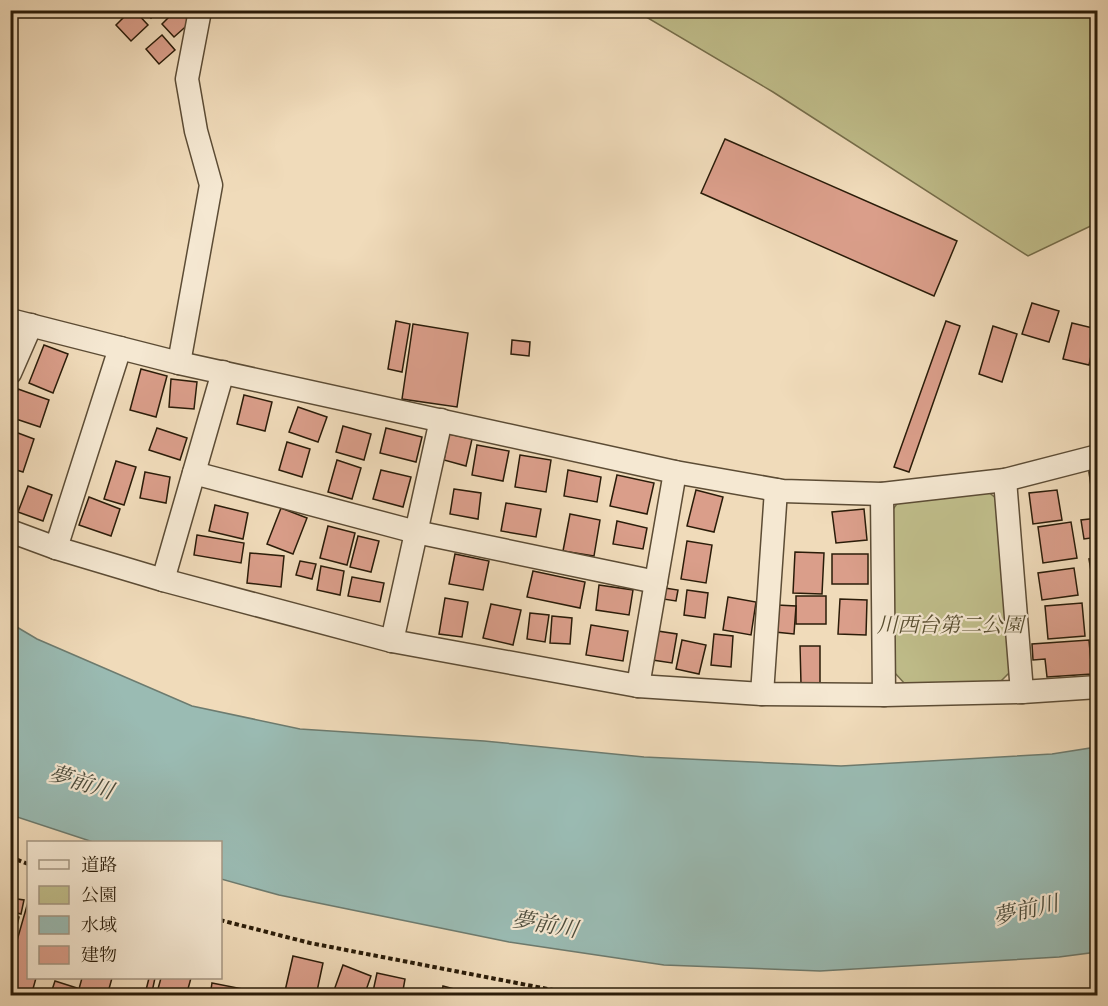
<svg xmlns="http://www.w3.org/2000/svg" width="1108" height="1006" font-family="'Libre Bodoni','Noto Serif JP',serif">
<rect width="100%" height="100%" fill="#f0dbba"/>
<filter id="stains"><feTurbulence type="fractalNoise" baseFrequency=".00333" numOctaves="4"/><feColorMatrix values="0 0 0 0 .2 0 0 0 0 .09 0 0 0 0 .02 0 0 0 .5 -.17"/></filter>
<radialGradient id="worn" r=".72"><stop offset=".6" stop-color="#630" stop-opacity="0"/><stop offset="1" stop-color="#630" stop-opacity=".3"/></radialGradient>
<g fill="#c0be8b" stroke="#756d4a" stroke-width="1.5">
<polygon points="636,11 1097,11 1097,223 1028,256 773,92"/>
<polygon points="987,491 997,499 1010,672 1001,681 905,684 894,672 891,512 899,501"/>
</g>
<polygon fill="#9abbb3" stroke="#6d7b6f" stroke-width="1.5" points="10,623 37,639 192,706 300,729 484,741 644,757 841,766 1052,754 1097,747 1097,952 1059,957 820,971 664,965 509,942 279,895 221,879 220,842 93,842 11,815"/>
<g fill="#da9e8a" stroke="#2a1c09" stroke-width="1.5">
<polygon points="131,10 134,10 148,25 131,41 116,25"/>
<polygon points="144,10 158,10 151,18"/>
<polygon points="176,10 182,10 192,21 174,37 162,24"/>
<polygon points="162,35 175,50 159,64 146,49"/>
<polygon points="725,139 957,241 934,296 701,193"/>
<polygon points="1093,254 1098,254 1098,288 1092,288"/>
<polygon points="1032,303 1059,311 1049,342 1022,334"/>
<polygon points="396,321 410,324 402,372 388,369"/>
<polygon points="946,321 960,326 909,472 894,467"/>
<polygon points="1072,323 1097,329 1089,365 1063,359"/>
<polygon points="413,324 468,333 457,407 402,399"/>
<polygon points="993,326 1017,334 1002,382 979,374"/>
<polygon points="512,340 530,342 529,356 511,354"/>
<polygon points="44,345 68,354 53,393 29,383"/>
<polygon points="141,369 167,376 156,417 130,410"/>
<polygon points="171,379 197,382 194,409 169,407"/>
<polygon points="18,389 49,400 40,427 10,417"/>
<polygon points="244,395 272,402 265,431 237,424"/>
<polygon points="298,407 327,417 318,442 289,432"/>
<polygon points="343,426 371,434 364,460 336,452"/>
<polygon points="157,428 187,438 180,460 149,450"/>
<polygon points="386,428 422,437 416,462 380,453"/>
<polygon points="10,430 34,439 23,472 10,468"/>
<polygon points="449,434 472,439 466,466 444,460"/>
<polygon points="287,442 310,449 302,477 279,470"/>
<polygon points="477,445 509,451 503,481 472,475"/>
<polygon points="520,455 551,460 546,492 515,487"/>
<polygon points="337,460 361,468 352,499 328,492"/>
<polygon points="116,461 136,467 124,505 104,499"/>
<polygon points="381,470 411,477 403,507 373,499"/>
<polygon points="568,470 601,477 597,502 564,496"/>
<polygon points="1098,471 1098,515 1095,515 1089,472"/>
<polygon points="145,472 170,477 166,503 140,498"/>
<polygon points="617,475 654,483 647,514 610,506"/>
<polygon points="10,478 17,481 10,495"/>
<polygon points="28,486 52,495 43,521 18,512"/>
<polygon points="454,489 481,493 478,519 450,514"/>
<polygon points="696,490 723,497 714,532 687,526"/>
<polygon points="1057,490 1062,520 1033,524 1029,493"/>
<polygon points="89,497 120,509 111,536 79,525"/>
<polygon points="506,503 541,509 536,537 501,531"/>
<polygon points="215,505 248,513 243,539 209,531"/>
<polygon points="281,508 307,518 293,554 267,544"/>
<polygon points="864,509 867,540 836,543 832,512"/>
<polygon points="570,514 600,520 594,556 563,551"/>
<polygon points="1098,518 1098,537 1084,539 1081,520"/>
<polygon points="617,521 647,528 643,549 613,544"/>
<polygon points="1071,522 1077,558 1043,563 1038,527"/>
<polygon points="328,526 355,533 347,565 320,558"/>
<polygon points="197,535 244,543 241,563 194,555"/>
<polygon points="358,536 379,541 371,572 350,567"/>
<polygon points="687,541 712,545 706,583 681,579"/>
<polygon points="795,552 824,553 822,594 793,593"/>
<polygon points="250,553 284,556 281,587 247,583"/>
<polygon points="455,554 489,561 483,590 449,584"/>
<rect x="832" y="554" width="36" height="30"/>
<polygon points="1098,558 1098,595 1095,596 1089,559"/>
<polygon points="300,561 316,564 312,579 296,575"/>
<polygon points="321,566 344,571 340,595 317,590"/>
<polygon points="1074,568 1078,595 1042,600 1038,573"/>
<polygon points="533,571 585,582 580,608 527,597"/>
<polygon points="352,577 384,583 380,602 348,596"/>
<polygon points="599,585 633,590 629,615 596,610"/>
<polygon points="665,588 678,590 676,601 663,599"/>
<polygon points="687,590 708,593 705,618 684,615"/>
<rect x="796" y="596" width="30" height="28"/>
<polygon points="728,597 756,602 751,635 723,630"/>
<polygon points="445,598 468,602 462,637 439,634"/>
<polygon points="840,599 867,600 866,635 838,634"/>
<polygon points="1082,603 1085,636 1048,639 1045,606"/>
<polygon points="491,604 521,610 513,645 483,638"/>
<polygon points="777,605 796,606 794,634 775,632"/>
<polygon points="530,613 549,615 545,642 527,639"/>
<polygon points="552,616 572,618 570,644 550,643"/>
<polygon points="591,625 628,631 623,661 586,655"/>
<polygon points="651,630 677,634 672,663 646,659"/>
<polygon points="714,634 733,636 731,667 711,665"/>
<polygon points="682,640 706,645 699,674 676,669"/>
<polygon points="1089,640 1092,674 1047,677 1045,659 1033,660 1032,644"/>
<polygon points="800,646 820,646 820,684 801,684"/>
<polygon points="10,898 24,900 21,914 10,911"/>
<polygon points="28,902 28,978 36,978 31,996 10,996 10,965"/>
<polygon points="10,915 19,917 16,930 10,929"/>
<polygon points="10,931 15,933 11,946 10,946"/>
<polygon points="293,956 323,963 316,996 285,991"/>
<polygon points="343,965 371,976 364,996 332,996"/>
<polygon points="377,973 405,979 402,996 372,996"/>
<polygon points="82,978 112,978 107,996 77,996"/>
<polygon points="149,978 155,978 152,992 146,990"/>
<polygon points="161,978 191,978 186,996 156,996"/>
<polygon points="55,981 77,988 74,996 50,996"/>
<polygon points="212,983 243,989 242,996 210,996"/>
<polygon points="443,986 469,993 468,996 441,996"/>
</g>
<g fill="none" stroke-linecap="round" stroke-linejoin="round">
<g stroke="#5c4c35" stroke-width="25">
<g id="minor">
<polyline points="10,320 179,363 675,472 783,491 882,494 1005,480 1098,456"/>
<polyline points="179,363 211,185 196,131 187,79 199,16 195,10"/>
<polyline points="10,373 31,325"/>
<polyline points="194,473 416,532 656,582"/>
<polyline points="1005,480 1022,692"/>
<polyline points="882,494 884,695"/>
<polyline points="10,531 56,548 163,580 392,641 638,686 762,694 884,695 1022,692 1098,687"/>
<polyline points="56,548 120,348"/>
<polyline points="163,580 223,372"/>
<polyline points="392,641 441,420"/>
<polyline points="638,686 675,472"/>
<polyline points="762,694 776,490"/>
</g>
</g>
<g stroke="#2a1c09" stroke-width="4" stroke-dasharray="4.5 3" stroke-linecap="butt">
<polyline points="10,857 28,864"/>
<polyline points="220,920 310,943 584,996"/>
</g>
<use href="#minor" stroke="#f5e8d2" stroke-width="22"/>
</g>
<g text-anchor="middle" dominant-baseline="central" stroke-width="4.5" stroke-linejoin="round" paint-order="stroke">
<g font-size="21" font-style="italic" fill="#574d30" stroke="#f5e8d2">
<text x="950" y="626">川西台第二公園</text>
</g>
<g font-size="22" font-style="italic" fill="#4c4c3c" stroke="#f5e8d2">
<text transform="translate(81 783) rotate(17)">夢前川</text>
<text transform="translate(1026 911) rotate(-13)">夢前川</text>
<text transform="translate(545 925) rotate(10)">夢前川</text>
</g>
</g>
<rect width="1108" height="1006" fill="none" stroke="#f0dbba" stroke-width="36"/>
<rect x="12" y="12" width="1084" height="982" fill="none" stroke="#2a1c09" stroke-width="3"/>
<rect x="18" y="18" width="1072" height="970" fill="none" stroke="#2a1c09" stroke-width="1.5"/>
<rect x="27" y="841" width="195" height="138" fill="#f5e8d2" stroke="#a49682" stroke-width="1.5"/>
<rect x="39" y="860" width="30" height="9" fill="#f5e8d2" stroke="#a49682" stroke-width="1.5"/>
<text x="81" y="871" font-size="18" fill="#2a1c09">道路</text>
<rect x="39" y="886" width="30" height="18" fill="#c0be8b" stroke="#a49682" stroke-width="1.5"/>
<text x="81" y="901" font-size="18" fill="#2a1c09">公園</text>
<rect x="39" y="916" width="30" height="18" fill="#9abbb3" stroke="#a49682" stroke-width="1.5"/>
<text x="81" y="931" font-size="18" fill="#2a1c09">水域</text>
<rect x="39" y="946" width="30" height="18" fill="#da9e8a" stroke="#a49682" stroke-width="1.5"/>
<text x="81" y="961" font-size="18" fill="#2a1c09">建物</text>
<rect width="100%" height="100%" filter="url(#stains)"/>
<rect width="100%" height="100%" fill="url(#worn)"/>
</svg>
